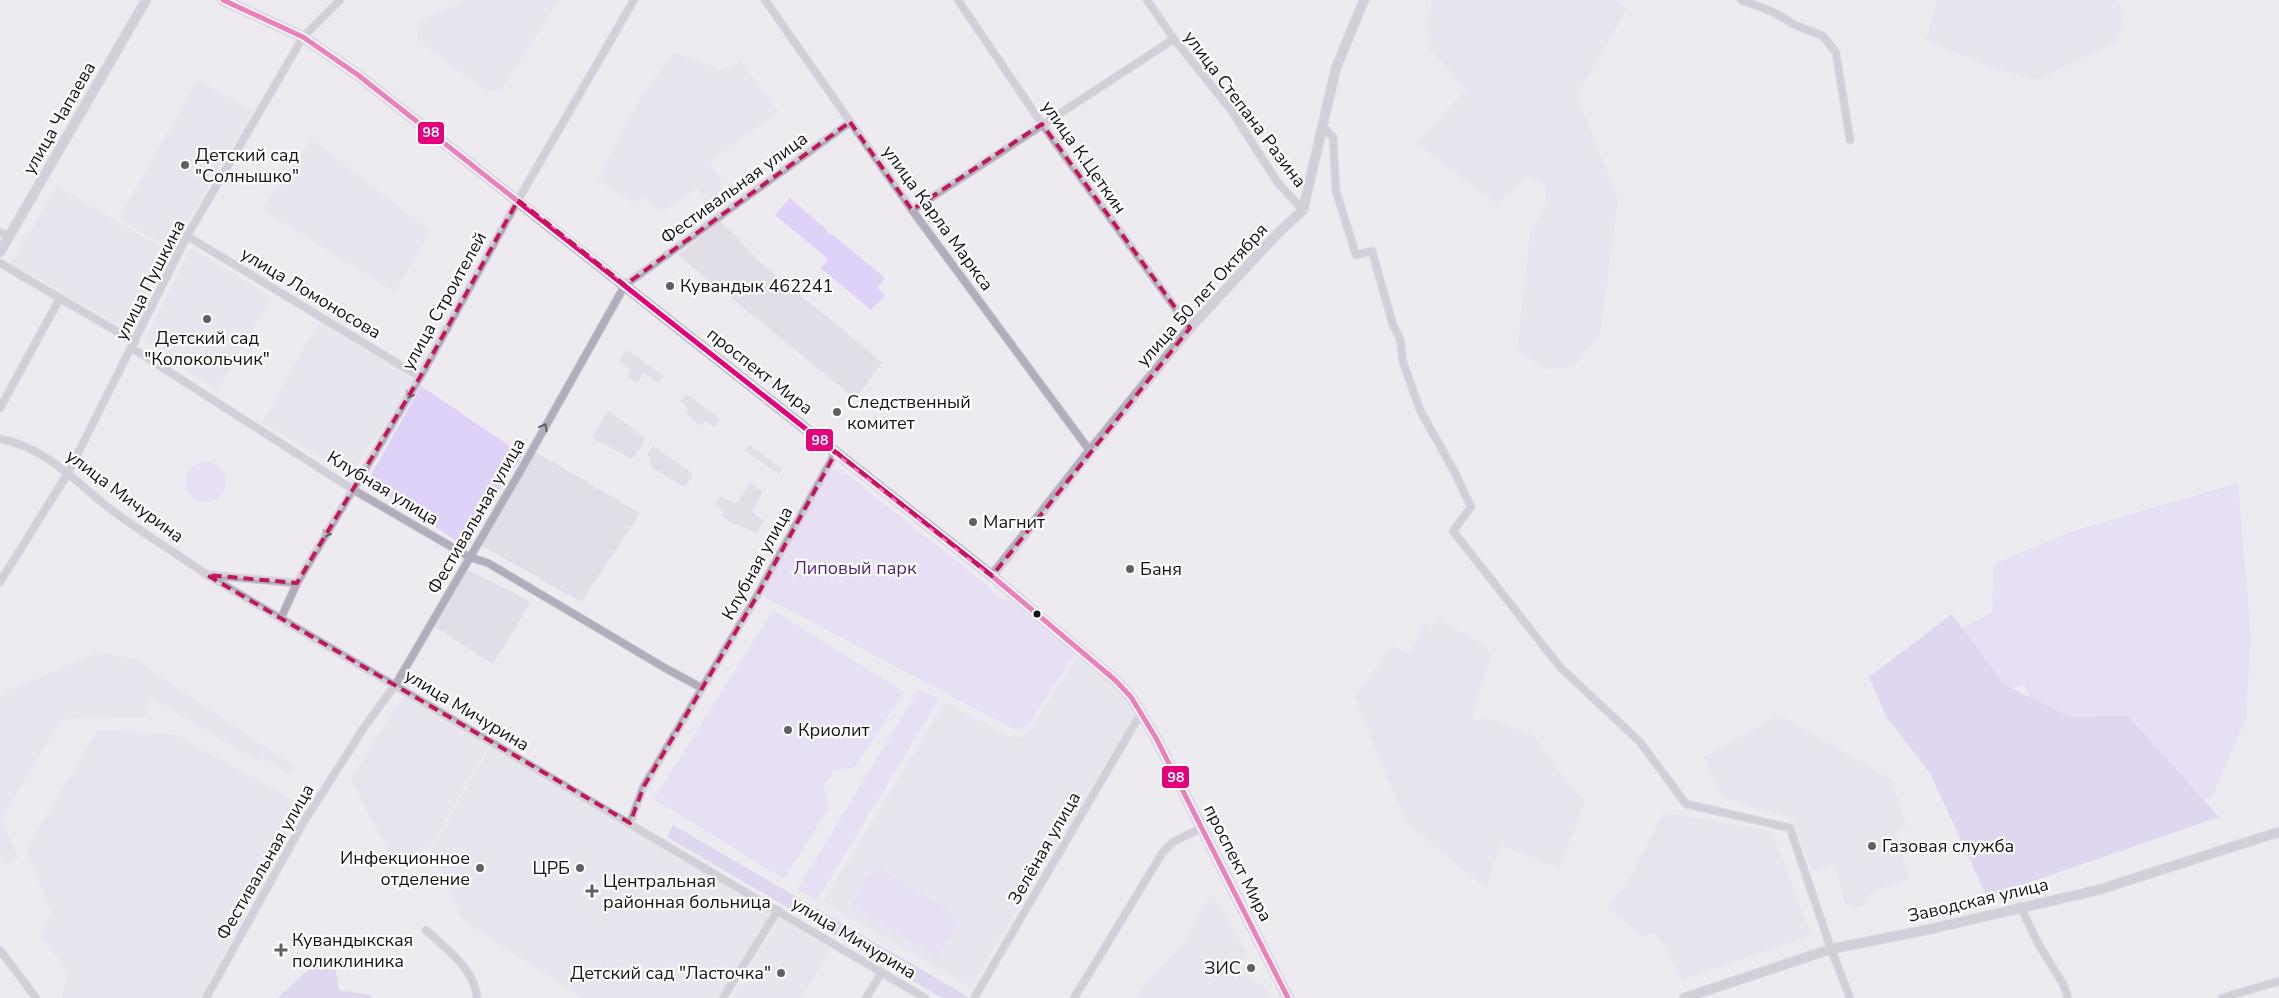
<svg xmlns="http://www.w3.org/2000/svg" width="2279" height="998" font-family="'Nunito Sans',sans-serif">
<rect width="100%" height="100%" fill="#edebf0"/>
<g fill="#e1dee8">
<polygon points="469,0 559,0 500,92 483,89 417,39 420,20"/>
<polygon points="1432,0 1616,0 1627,9 1577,95 1618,199 1600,334 1573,367 1546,369 1517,350 1530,233 1547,203 1544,184 1526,177 1497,204 1416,143 1467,89 1429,49 1427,17"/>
<polygon points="1937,0 2118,0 2123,18 2118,41 2037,80 1989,67 1926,40"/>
<polygon points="674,53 721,70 741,62 779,112 709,161 730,196 713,208 697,189 660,213 644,197 633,203 597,179 643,94"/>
<polygon points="198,80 253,112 171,249 119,218"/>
<polygon points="311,139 430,231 395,292 262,209"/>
<polygon points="57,186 169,252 126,329 11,263"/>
<polygon points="721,221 760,262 882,362 856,399 678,255"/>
<polygon points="191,248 272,297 217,391 145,341"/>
<polygon points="320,319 417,378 350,474 262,423"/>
<polygon points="627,350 663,376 659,383 644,373 637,383 627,376 631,369 619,361"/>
<polygon points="686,394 720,419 714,427 705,421 701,426 686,414 689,409 680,402"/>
<polygon points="608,410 645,438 639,450 632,459 592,438"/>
<polygon points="749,445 782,469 779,474 745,450"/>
<polygon points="653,446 693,474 685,487 652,468 648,454"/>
<polygon points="536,452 640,513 581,602 481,545"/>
<polygon points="751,483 763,492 752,511 764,521 757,533 732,523 721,516 724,510 715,505 720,496 736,504"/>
<polygon points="468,570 531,602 493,664 435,627"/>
<polygon points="1440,621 1487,646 1491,657 1471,719 1480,722 1482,716 1534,736 1560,773 1585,801 1560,868 1500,845 1486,888 1408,824 1383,769 1355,697 1392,646 1411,654 1423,623 1431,626"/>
<polygon points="100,652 139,660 154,673 295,767 289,774 262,757 259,762 149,696 146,717 61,719 2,818 18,858 5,865 0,857 0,698 11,689"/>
<polygon points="1079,654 1127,697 1136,713 971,987 823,902 945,702 1008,736 1023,737 1034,724"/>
<polygon points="403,696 488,747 428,850 394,863 351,779"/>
<polygon points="1780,715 1892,780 1907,828 1895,832 1910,880 1874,890 1859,908 1845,904 1835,865 1813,873 1792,818 1721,797 1704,757"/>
<polygon points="98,730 174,734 304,806 200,998 62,998 68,971 40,935 51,912 26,849"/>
<polygon points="490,747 773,912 718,998 583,998 462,920 430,851"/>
<polygon points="1664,812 1772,831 1811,935 1682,980 1656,933 1642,936 1607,907 1628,882"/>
<polygon points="1212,893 1249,956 1239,961 1256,985 1262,982 1270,998 1134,998 1183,943"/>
<polygon points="780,918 831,949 801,998 731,998"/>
</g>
<g fill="#dfd2f8">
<polygon points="790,198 826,229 829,235 832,234 885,278 877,288 885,295 871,310 821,268 828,259 775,215"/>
<polygon points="421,386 523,455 461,544 367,482"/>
<circle cx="206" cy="482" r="20"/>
<polygon points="841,469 987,585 999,599 1016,600 1077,651 1028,725 1022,729 1013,729 761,595 829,470"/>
<polygon points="2238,483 2251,637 2246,719 2212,797 2093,845 2024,685 1968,703 1934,644 1992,612 1994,564 2070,532"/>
<polygon points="773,610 904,692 854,768 834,770 824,786 829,808 784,879 654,799"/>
<polygon points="919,689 939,699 817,900 797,890"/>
<polygon points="875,865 961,918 937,957 851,905"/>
</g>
<g fill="#cebded">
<polygon points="1952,614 2005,685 2070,717 2128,716 2219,817 1987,897 1930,773 1886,716 1869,677"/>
<polygon points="673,825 967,996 966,998 942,998 667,837"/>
<polygon points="313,965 335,967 339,990 370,995 372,998 278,998"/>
</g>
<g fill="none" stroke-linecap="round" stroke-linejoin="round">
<g stroke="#cac9cd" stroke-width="9">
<g id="minor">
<polyline points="765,0 912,210 1090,451"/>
<polyline points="958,0 1042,124 1190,328"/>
<polyline points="1147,0 1174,39 1231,110 1278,183 1303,210"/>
<polyline points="1741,0 1773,12 1797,26 1823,36 1836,53 1850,140"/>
<polyline points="1323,127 1333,137 1336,191 1356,255 1372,251 1393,325 1400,339 1403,362 1420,410 1454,471 1471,507 1453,531 1560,667 1640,742 1686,804 1790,828 1831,949 1850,998"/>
<polyline points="912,210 1174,39"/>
<polyline points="0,232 9,237"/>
<polyline points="187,236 420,377"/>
<polyline points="0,263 135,342"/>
<polyline points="132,348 352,489 469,557 488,563 665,668 702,688"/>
<polyline points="0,408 60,298"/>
<path d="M0,439C47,448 73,480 109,508C140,532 175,552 207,575L925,998"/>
<polyline points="210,575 297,583"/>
<polyline points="0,582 68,473 187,236 299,44 303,37 340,0"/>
<polyline points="281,618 297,583 420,377 518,200 634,0"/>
<polyline points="630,823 644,786 757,596 836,452"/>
<polyline points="2020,906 2038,943 2063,984 2068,998"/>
<path d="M426,930C446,949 475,969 477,998"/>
<polyline points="0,950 36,998"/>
<polyline points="206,998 303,823 365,726 396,684 521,470 625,285 850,122"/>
<polyline points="723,998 778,910"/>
<polyline points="866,998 882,972"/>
<polyline points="974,998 1141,713"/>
<polyline points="1074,998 1163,852 1173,842 1201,828"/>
<polyline points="2222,998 2279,981"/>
</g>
</g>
<g stroke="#cac9cd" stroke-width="11">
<g id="tertiary">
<polyline points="0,252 146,0"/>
<polyline points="992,576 1090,451 1190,328 1278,233 1303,210 1336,68 1364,0"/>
<polyline points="1684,998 1831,949 1926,930 2098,890 2279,832"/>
</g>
</g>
<g stroke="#cac9cd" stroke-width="12">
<polyline id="secondary" points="223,0 303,37 358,75 992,576 1115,680 1131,697 1156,738 1288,998"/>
</g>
<use href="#minor" stroke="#b2adbd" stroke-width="7"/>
<use href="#tertiary" stroke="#b2adbd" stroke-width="9"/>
<use href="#secondary" stroke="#b2abbd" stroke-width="10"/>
<g stroke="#fff" stroke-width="9">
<polyline id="bus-1" points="223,0 303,37 358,75 992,576 1115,680 1131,697 1156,738 1288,998"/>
</g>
<use href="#bus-1" stroke="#e5007d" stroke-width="5"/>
</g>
<defs><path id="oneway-chevron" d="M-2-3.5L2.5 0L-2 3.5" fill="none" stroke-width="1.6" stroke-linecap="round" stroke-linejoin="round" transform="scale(1.25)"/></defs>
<g stroke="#64606a">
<use href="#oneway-chevron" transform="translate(409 395) rotate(121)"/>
<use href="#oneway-chevron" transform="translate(544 427) rotate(-61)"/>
<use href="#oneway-chevron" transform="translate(326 534) rotate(120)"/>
</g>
<path d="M0 0H2279V998H0ZM850,122L912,210L1042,124L1190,328L992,576L836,452L757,596L644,786L630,823L207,575L297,583L420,377L518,200L625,285Z" fill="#edebf0" fill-opacity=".55" fill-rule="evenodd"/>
<path fill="none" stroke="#c2185b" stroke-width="4" stroke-dasharray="10 6" stroke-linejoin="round" d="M850,122L912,210L1042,124L1190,328L992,576L836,452L757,596L644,786L630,823L207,575L297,583L420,377L518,200L625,285Z"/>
<g fill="#615f64" stroke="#fff" stroke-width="2">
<circle cx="185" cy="165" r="5"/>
<circle cx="670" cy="286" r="5"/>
<circle cx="207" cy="319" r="5"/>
<circle cx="837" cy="412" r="5"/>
<circle cx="973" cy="522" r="5"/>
<circle cx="1130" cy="569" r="5"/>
<circle cx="788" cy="730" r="5"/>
<circle cx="1872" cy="846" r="5"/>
<circle cx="480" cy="868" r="5"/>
<circle cx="580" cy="868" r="5"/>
<path d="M589.5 883.5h5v5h5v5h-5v5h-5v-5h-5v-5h5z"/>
<path d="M278.5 942.5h5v5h5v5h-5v5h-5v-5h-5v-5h5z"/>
<circle cx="1251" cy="968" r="5"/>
<circle cx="781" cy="973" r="5"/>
</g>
<circle fill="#151418" stroke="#fff" stroke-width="2" cx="1037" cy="614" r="4.5"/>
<g text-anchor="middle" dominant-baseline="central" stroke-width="4.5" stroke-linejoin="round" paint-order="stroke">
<g font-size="18" fill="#151418" stroke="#fff">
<text transform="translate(1245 109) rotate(53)">улица Степана Разина</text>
<text transform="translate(59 118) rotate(-60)">улица Чапаева</text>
<text transform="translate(1084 157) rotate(55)">улица К.Цеткин</text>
<text transform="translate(734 188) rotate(-36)">Фестивальная улица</text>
<text transform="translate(938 218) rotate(54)">улица Карла Маркса</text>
<text transform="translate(150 280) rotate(-63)">улица Пушкина</text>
<text transform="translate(311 293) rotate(31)">улица Ломоносова</text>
<text transform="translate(1202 295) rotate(-48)">улица 50 лет Октября</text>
<text transform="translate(444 301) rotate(-61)">улица Строителей</text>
<text transform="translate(760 371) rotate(38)">проспект Мира</text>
<text transform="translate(383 488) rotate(31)">Клубная улица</text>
<text transform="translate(125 496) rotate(37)">улица Мичурина</text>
<text transform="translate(476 516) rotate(-60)">Фестивальная улица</text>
<text transform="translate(757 563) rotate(-61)">Клубная улица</text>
<text transform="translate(467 710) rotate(31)">улица Мичурина</text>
<text transform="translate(1044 848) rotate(-60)">Зелёная улица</text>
<text transform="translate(265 862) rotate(-60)">Фестивальная улица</text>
<text transform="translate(1238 863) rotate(63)">проспект Мира</text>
<text transform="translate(1978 900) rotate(-13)">Заводская улица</text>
<text transform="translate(854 938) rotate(31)">улица Мичурина</text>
</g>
<g font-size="18" fill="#151418" stroke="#fff" text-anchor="start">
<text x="195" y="155">Детский сад<tspan x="195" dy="21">"Солнышко"</tspan></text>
<text x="680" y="286">Кувандык 462241</text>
<text x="207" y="338" text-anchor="middle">Детский сад<tspan x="207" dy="21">"Колокольчик"</tspan></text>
<text x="847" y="402">Следственный<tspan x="847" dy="21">комитет</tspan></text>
<text x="983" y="522">Магнит</text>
<text x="1140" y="569">Баня</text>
<text x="798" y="730">Криолит</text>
<text x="1882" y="846">Газовая служба</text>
<text x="470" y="858" text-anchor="end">Инфекционное<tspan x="470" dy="21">отделение</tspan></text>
<text x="570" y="868" text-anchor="end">ЦРБ</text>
<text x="603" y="881">Центральная<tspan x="603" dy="21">районная больница</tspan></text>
<text x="292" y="940">Кувандыкская<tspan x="292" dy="21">поликлиника</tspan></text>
<text x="1241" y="968" text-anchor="end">ЗИС</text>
<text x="771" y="973" text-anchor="end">Детский сад "Ласточка"</text>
</g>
<g font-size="18" fill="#502583" stroke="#fff">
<text x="855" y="568">Липовый парк</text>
</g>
</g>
<g stroke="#fff" stroke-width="2">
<rect x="417" y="121" width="28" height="24" rx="5" fill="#e5007d"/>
<rect x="805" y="428" width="29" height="24" rx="5" fill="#e5007d"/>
<rect x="1161" y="765" width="29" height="24" rx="5" fill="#e5007d"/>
</g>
<g font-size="14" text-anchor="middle" font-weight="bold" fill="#fff">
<text x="431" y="137">98</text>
<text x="820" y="445">98</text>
<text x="1176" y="782">98</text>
</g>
</svg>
